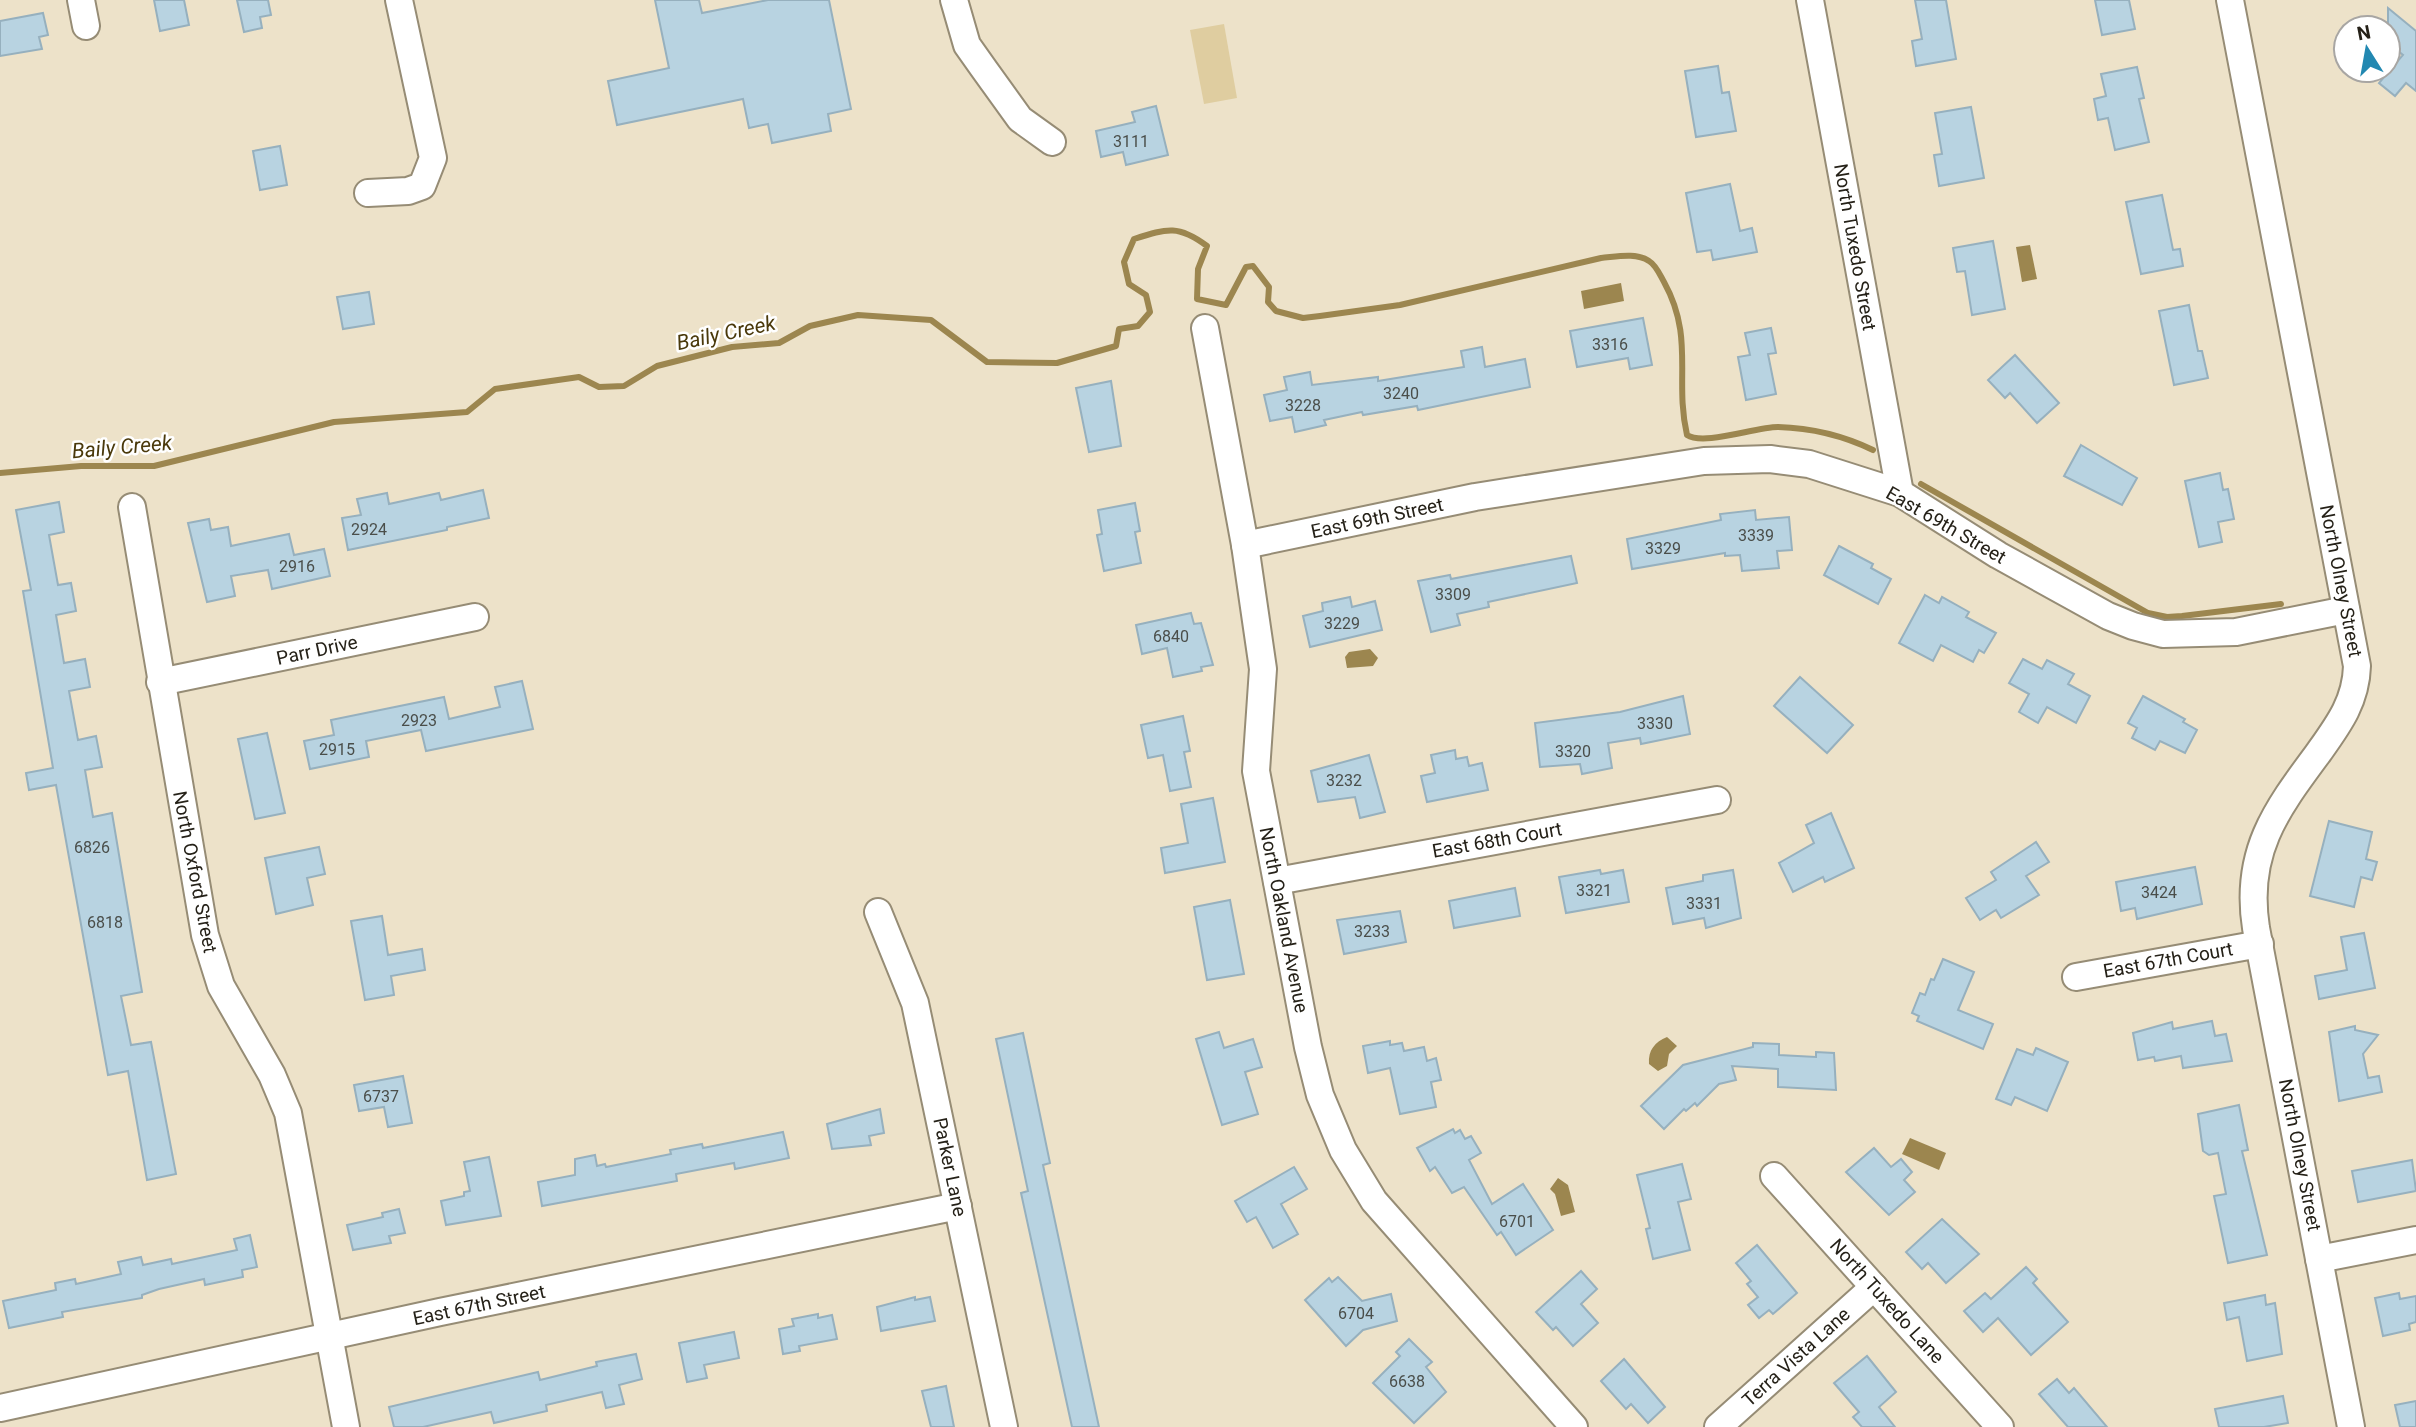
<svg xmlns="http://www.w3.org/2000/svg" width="2416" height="1427" font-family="Roboto,sans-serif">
<rect width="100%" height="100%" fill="#ede2c9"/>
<polygon fill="#dfcda0" points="1224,24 1237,98 1204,104 1190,30"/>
<g fill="#9c864f">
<polygon points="2030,245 2037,279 2022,282 2016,247"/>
<polygon points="1621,283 1624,301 1584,309 1581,291"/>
<polygon points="1370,649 1378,658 1373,666 1347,668 1345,657 1349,652"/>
<path d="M1667,1037L1677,1046L1669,1054L1667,1066L1658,1071L1649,1064C1648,1050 1655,1042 1667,1037Z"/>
<polygon points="1910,1138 1946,1153 1939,1170 1902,1154"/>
<polygon points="1558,1178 1568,1185 1575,1212 1561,1216 1555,1194 1550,1189"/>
</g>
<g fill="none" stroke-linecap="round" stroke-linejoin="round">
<g stroke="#9c864f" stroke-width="6">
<path d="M0,473L81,466H154L334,422L467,412L495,389L579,377L599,387L624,386L657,366L732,347L779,343L810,326L858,315L931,320L987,362L1057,363L1116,346L1119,329L1138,326L1150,312L1146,295L1129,284L1124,262L1134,239C1168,228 1179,225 1207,246L1198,269L1197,299L1226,305L1246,267L1253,266L1269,287L1268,302L1276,311L1303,318L1320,316L1400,305L1601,258C1615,257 1636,252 1649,261C1656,265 1660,275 1664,282C1695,338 1674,379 1687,435C1704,446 1755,427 1778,427C1813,428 1842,435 1873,450"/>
<polyline points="1921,484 2148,613 2167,617 2182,616 2281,604"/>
</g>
</g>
<g fill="#b8d3e1" stroke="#96b0be" stroke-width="2">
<polygon points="154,0 184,0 189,25 160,31"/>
<polygon points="237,0 268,0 271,15 260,17 262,28 244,32"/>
<polygon points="655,0 699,0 702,13 768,0 829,0 851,109 828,114 831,131 772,143 768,124 749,128 743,99 617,125 608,81 669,68"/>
<polygon points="1915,0 1946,0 1956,59 1916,66 1912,41 1922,39"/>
<polygon points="2095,0 2129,0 2135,29 2102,35"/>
<polygon points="2388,8 2416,31 2416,91 2406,83 2395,96 2379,83 2403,55 2388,43"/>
<polygon points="43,13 48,35 39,37 42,49 0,56 0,21"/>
<polygon points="1718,66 1722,93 1729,92 1736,131 1696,137 1685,71"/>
<polygon points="2137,67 2144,98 2139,99 2149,142 2115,150 2108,118 2098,120 2094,99 2106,96 2101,74"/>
<polygon points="1156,106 1168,155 1126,165 1123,152 1101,157 1096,131 1135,122 1132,112"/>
<polygon points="1971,107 1984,178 1939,186 1934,155 1942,154 1935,113"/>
<polygon points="280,146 287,185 260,190 253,151"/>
<polygon points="1730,184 1740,231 1752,228 1757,252 1713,260 1711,250 1697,252 1686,193"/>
<polygon points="2162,195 2173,250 2180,249 2183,266 2141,274 2126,202"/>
<polygon points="1993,241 2005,309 1972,315 1965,271 1957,272 1953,248"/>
<polygon points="369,292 374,324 343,329 337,297"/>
<polygon points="2189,305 2198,351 2202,351 2208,378 2174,385 2159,311"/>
<polygon points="1643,318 1652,365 1630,369 1628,358 1577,367 1570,331"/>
<polygon points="1771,328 1776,353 1768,354 1776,394 1746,400 1738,357 1750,355 1745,333"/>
<polygon points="1482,347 1485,367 1525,359 1530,387 1418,410 1417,406 1363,415 1362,412 1324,420 1326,425 1295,432 1292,417 1270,421 1264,395 1287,390 1284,377 1310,372 1312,385 1378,377 1378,381 1464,367 1461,351"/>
<polygon points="2015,355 2059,403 2037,423 2010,393 2005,398 1988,380"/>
<polygon points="1111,381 1121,446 1089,452 1076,388"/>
<polygon points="2081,445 2137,478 2122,505 2064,476"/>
<polygon points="2220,473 2223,490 2228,489 2234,519 2218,522 2222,542 2199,547 2185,481"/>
<polygon points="483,490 489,518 447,527 447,530 348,550 342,518 361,515 357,499 387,493 389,504 439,493 441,500"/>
<polygon points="59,502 64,532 49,535 58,585 71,583 76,611 56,615 64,663 85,659 90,687 69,691 78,740 96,736 102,767 85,770 93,817 112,813 142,992 121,996 131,1045 151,1042 176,1174 147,1180 128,1071 108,1075 56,785 29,790 26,773 53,768 23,591 31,590 16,510"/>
<polygon points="1135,503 1140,531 1135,532 1141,563 1104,571 1097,535 1102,534 1098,510"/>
<polygon points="1755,510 1756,520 1789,517 1792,550 1777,551 1779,568 1742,571 1740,555 1725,556 1725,553 1632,569 1627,539 1721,520 1720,514"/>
<polygon points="209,519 211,530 228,527 231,546 289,534 294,555 324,549 330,576 272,589 268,570 231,576 235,596 207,602 188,523"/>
<polygon points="1839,546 1873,564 1871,568 1891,579 1878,604 1824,575"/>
<polygon points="1571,556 1577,583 1488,602 1489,607 1457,614 1460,625 1431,632 1418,581 1450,575 1451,579"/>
<polygon points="1925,595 1939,603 1942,597 1969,612 1966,617 1996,633 1984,653 1979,650 1973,662 1941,645 1933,661 1899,643"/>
<polygon points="1350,597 1352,607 1375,601 1382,630 1310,647 1303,616 1323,611 1322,603"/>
<polygon points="1191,613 1194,624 1201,623 1213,665 1201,667 1202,671 1173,677 1167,648 1142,654 1136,625"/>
<polygon points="2023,659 2042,669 2047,660 2074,674 2068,684 2090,696 2076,723 2047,707 2038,723 2019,712 2029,694 2009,683"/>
<polygon points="1800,677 1853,725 1827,753 1774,706"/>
<polygon points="522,681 533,729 426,751 421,730 366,741 369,757 310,769 304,741 334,735 331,720 444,697 449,719 500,707 495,687"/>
<polygon points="1683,696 1690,734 1641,744 1640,738 1608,743 1612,768 1582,774 1580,764 1540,767 1535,723 1620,712"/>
<polygon points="2143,696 2185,719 2183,722 2197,730 2185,753 2160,741 2155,750 2132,738 2137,728 2128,723"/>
<polygon points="1183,716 1190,751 1184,752 1191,787 1170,791 1163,755 1148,758 1141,725"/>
<polygon points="267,733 285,813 255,819 238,739"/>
<polygon points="1455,750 1456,759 1467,757 1469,766 1482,763 1488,790 1427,802 1421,776 1435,773 1431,755"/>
<polygon points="1369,755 1385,812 1360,818 1355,797 1318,802 1311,771"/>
<polygon points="1213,798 1225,862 1165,873 1161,848 1188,843 1181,804"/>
<polygon points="1831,813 1854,868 1825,882 1823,877 1793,892 1779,863 1814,843 1806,825"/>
<polygon points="2329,821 2372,832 2366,859 2377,862 2372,880 2361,877 2354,907 2310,896"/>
<polygon points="2036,842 2049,862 2026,876 2039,895 2001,918 1996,910 1980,920 1966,898 1996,880 1991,872"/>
<polygon points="319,847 325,874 307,878 313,905 276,914 265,858"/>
<polygon points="2195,867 2202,904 2137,919 2135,908 2121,911 2116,882"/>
<polygon points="1600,870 1601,874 1623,870 1629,902 1566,913 1559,877"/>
<polygon points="1733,870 1741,918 1706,928 1704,918 1673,924 1666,888 1703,881 1703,875"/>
<polygon points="1515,888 1520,916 1454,928 1449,901"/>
<polygon points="1230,900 1244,974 1207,980 1194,907"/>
<polygon points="1400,911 1406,942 1344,954 1337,920"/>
<polygon points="382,916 388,955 422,949 425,970 391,976 394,995 365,1000 351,921"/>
<polygon points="2364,933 2375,988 2319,999 2315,976 2347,970 2341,937"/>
<polygon points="1943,959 1974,972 1958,1010 1993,1024 1983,1049 1917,1021 1919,1016 1912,1013 1920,993 1925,995 1931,979 1934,980"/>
<polygon points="2212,1021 2215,1036 2226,1034 2232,1061 2183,1068 2181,1056 2155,1061 2154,1057 2138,1060 2133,1033 2172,1022 2173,1029"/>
<polygon points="2355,1026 2355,1030 2378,1035 2363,1054 2368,1078 2379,1076 2382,1092 2339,1101 2329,1032"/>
<polygon points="1219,1032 1224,1048 1253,1039 1262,1067 1245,1072 1258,1114 1222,1125 1196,1039"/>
<polygon points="1023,1033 1050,1163 1043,1165 1099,1427 1072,1427 1021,1193 1028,1191 996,1039"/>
<polygon points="1390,1041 1390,1045 1402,1043 1404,1051 1424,1047 1427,1061 1436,1058 1441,1080 1431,1082 1436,1107 1400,1114 1390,1068 1368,1073 1363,1046"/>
<polygon points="1753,1043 1779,1044 1779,1055 1816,1057 1816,1052 1834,1053 1836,1090 1778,1087 1778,1069 1732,1066 1736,1080 1719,1084 1697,1106 1695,1103 1686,1111 1684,1109 1664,1129 1641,1106 1683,1065 1753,1047"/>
<polygon points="2036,1048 2068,1062 2047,1111 2015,1097 2011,1105 1996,1099 2017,1049 2033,1055"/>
<polygon points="403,1076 412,1123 388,1127 384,1107 359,1111 354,1085"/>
<polygon points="2239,1105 2248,1150 2242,1151 2267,1255 2228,1263 2214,1196 2226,1194 2218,1153 2209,1155 2203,1151 2198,1114"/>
<polygon points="880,1109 884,1133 869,1136 871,1145 832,1149 827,1124"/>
<polygon points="1453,1129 1455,1133 1460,1130 1465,1139 1471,1136 1481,1153 1469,1160 1492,1204 1523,1184 1553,1230 1516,1255 1501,1232 1497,1235 1464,1187 1452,1193 1435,1167 1430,1171 1417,1148"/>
<polygon points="783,1132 789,1158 735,1169 734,1163 676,1174 677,1181 542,1206 538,1182 575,1175 575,1159 595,1155 597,1166 605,1164 606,1167 671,1154 670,1150 702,1144 703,1148"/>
<polygon points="1874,1148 1891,1167 1901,1159 1912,1172 1904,1180 1915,1192 1889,1215 1846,1172"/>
<polygon points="489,1157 501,1216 446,1225 441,1201 464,1196 464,1192 470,1191 464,1162"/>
<polygon points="2412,1160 2416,1191 2358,1202 2352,1171"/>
<polygon points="1682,1164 1691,1199 1678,1202 1690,1250 1653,1259 1646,1229 1650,1228 1637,1175"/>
<polygon points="1294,1167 1307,1189 1281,1204 1298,1234 1273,1248 1256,1217 1247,1222 1235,1201"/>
<polygon points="399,1209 405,1233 389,1236 391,1243 353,1250 347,1225 383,1217 382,1213"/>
<polygon points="1942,1219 1979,1254 1946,1283 1928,1263 1922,1269 1906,1252"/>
<polygon points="250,1235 257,1267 242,1270 243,1277 205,1285 204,1279 159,1289 142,1295 142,1298 62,1312 63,1317 9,1328 3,1301 56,1290 55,1283 75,1279 76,1284 121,1274 118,1262 141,1257 143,1265 171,1259 172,1264 237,1250 234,1239"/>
<polygon points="1757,1245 1797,1293 1773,1314 1769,1310 1759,1318 1748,1305 1758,1297 1747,1284 1751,1281 1736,1263"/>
<polygon points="2026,1267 2037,1279 2033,1283 2068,1322 2031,1355 1998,1318 1983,1332 1964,1311 1985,1293 1991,1299"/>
<polygon points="1581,1271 1597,1289 1581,1304 1598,1323 1573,1346 1556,1327 1553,1330 1536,1312"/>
<polygon points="1338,1277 1362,1301 1391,1294 1397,1321 1363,1330 1346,1346 1305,1300 1329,1278 1332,1282"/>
<polygon points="2399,1293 2400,1299 2416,1296 2416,1322 2409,1324 2410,1330 2383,1336 2375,1298"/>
<polygon points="2265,1295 2266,1305 2275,1303 2282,1354 2247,1361 2239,1317 2227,1320 2224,1303"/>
<polygon points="915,1297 915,1300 930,1297 935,1321 881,1331 877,1307"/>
<polygon points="818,1314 818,1318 832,1315 837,1339 799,1346 800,1351 783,1354 779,1329 794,1326 792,1319"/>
<polygon points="734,1332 739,1358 704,1365 707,1378 687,1382 679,1343"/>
<polygon points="1409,1339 1432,1362 1426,1367 1446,1392 1414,1423 1373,1383 1400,1356 1396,1352"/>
<polygon points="636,1354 642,1379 619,1385 624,1404 606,1408 602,1392 546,1405 547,1411 494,1423 491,1412 423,1427 394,1427 389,1407 538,1372 540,1380 597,1366 596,1362"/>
<polygon points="1867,1356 1896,1392 1879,1407 1895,1427 1862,1427 1853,1417 1859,1412 1834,1383"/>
<polygon points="1624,1359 1665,1407 1648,1423 1631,1404 1626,1409 1601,1381"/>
<polygon points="2057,1379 2069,1393 2074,1388 2107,1427 2068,1427 2039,1394"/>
<polygon points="946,1386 954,1427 931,1427 922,1391"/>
<polygon points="2283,1396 2288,1423 2264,1427 2219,1427 2215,1409"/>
<polygon points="2416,1401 2416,1427 2400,1427 2395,1405"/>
</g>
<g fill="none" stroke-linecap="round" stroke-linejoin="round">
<g stroke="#968c75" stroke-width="30">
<g id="minor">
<polyline points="81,0 86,26"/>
<polyline points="954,0 967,45 984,69 1020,119 1052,142"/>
<polyline points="1810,0 1900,493"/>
<path d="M2230,0L2357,666C2356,701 2339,724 2319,752C2276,810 2244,852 2256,928L2351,1427"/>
<polyline points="368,193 408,191 422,186 433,158 399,0"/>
<polyline points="1205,328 1245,545 1263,669 1256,771 1308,1047 1320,1095 1343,1150 1374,1201 1574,1427"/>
<polyline points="132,507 205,935 221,986 272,1075 288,1113 346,1427"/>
<polyline points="1245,545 1475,497 1704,461 1770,459 1809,464 1900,493 1998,555 2108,616 2133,626 2163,634 2236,632 2346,610"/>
<polyline points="160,682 475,617"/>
<polyline points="1277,881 1717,800"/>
<polyline points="878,912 915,1003 1004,1427"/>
<polyline points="2076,977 2260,944"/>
<polyline points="1774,1176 2000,1427"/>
<polyline points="2319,1259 2416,1240"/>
<polyline points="0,1408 440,1312 958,1206"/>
<polyline points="1718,1427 1874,1287"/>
</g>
</g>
<use href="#minor" stroke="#fff" stroke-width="26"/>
</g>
<g text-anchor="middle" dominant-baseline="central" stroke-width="5" stroke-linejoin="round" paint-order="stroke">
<g font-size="16" fill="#4a4e4a">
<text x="1131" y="141">3111</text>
<text x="1610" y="344">3316</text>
<text x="1401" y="393">3240</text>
<text x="1303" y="405">3228</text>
<text x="369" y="529">2924</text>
<text x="1756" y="535">3339</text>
<text x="1663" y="548">3329</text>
<text x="297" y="566">2916</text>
<text x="1453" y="594">3309</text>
<text x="1342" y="623">3229</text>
<text x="1171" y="636">6840</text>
<text x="419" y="720">2923</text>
<text x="1655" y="723">3330</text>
<text x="337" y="749">2915</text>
<text x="1573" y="751">3320</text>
<text x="1344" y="780">3232</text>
<text x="92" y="847">6826</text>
<text x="1594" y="890">3321</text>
<text x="2159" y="892">3424</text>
<text x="1704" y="903">3331</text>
<text x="105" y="922">6818</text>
<text x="1372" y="931">3233</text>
<text x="381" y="1096">6737</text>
<text x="1517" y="1221">6701</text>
<text x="1356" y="1313">6704</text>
<text x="1407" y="1381">6638</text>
</g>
<g font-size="19" fill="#252118" stroke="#fff">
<text transform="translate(1855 247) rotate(80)">North Tuxedo Street</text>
<text transform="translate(1377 518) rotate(-12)">East 69th Street</text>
<text transform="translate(1946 525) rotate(30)">East 69th Street</text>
<text transform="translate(2341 581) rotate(79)">North Olney Street</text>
<text transform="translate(317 650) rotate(-12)">Parr Drive</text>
<text transform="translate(1497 840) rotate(-10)">East 68th Court</text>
<text transform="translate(195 872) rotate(79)">North Oxford Street</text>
<text transform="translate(1284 920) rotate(79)">North Oakland Avenue</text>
<text transform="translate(2168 960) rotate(-10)">East 67th Court</text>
<text transform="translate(2300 1155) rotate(79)">North Olney Street</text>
<text transform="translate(950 1167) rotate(78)">Parker Lane</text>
<text transform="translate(1887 1301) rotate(48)">North Tuxedo Lane</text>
<text transform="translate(479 1305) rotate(-12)">East 67th Street</text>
<text transform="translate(1796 1357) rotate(-42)">Terra Vista Lane</text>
</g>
<g font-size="21" font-style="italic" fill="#4a390b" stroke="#fff">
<text transform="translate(726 333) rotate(-12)">Baily Creek</text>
<text transform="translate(122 447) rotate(-5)">Baily Creek</text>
</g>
</g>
<g transform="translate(2367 49) rotate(349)"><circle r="33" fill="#ffffff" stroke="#a8a6a3" stroke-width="2"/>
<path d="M0-5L12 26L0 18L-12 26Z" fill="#2288b1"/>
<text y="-10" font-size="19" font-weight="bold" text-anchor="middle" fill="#252118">N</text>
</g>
</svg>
